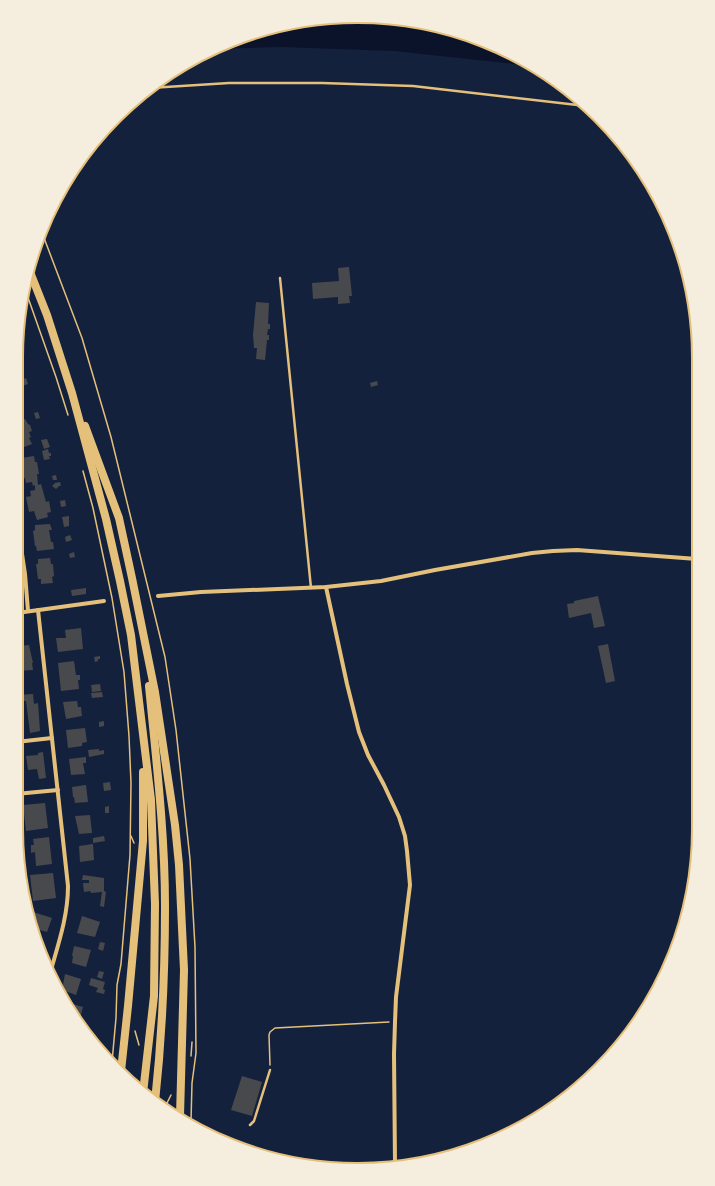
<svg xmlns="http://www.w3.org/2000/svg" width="715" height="1186" font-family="'Roboto Serif',serif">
<rect width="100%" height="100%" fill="#14213d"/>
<polygon fill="#0b132b" points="380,17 446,28 508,51 533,66 394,51 281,47 215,49 248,34 313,19"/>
<g fill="#48494c">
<polygon points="349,267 352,296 349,296 350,303 338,304 338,297 313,299 312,283 339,281 338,268"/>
<polygon points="256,302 269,303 268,324 270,324 270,329 268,329 267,335 269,335 269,340 267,340 265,360 256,359 257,348 254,348 253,335"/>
<polygon points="22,371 24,377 19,379 19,372"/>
<polygon points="26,378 28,384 19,387 19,381"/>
<polygon points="377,381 378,385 371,387 370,383"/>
<polygon points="18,398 23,411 18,413"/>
<polygon points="38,412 40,418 36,419 34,413"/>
<polygon points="25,419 28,424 30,425 32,431 29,432 31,437 29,438 32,444 19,449 18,445 18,422"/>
<polygon points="47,439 50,447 44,449 41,440"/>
<polygon points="48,449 49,453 51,453 51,456 49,456 50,459 44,460 42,451"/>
<polygon points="34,456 35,462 37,462 39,474 37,474 38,485 41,484 46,502 49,501 51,512 47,513 48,517 37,520 34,511 29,512 26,497 31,496 30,491 35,490 35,485 33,486 32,482 26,483 25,478 23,478 20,463 22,463 21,458"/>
<polygon points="56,475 57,480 53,480 52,476"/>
<polygon points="60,482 61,486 59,486 56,489 52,486 55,483"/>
<polygon points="65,500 66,506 61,507 60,501"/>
<polygon points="69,516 69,526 64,527 62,517"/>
<polygon points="50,524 52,530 49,530 51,542 53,542 54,549 37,551 36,546 35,546 33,531 35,530 35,525"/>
<polygon points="70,535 72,540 66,542 65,537"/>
<polygon points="74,552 75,557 70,558 69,554"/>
<polygon points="50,558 51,564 53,564 54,576 52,577 53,583 41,584 41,579 38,579 36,564 38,564 38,559"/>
<polygon points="86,588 86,594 72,596 71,590"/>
<polygon points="598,596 605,626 594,628 591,613 569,618 567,604 574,603 574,601"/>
<polygon points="81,628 83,649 58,652 56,638 66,638 65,630"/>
<polygon points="608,644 615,681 606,683 598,646"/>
<polygon points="29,645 33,663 32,663 33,670 17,671 17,646"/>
<polygon points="100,656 100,659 98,659 98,661 95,662 94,657"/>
<polygon points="74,661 76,675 80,675 80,680 78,680 79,689 61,691 58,663"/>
<polygon points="100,684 101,691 92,692 91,685"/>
<polygon points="20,687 21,693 17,693 17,688"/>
<polygon points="102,692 103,697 92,698 91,693"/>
<polygon points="33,694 34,704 38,703 40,731 30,733 26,701 17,702 17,695"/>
<polygon points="77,701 78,707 81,707 82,716 66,719 63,702"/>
<polygon points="17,715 18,715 19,728 17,728"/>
<polygon points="104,721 104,726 99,727 99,722"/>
<polygon points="85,728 87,742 82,743 82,746 68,748 66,730"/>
<polygon points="99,749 99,751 104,750 104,754 89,757 88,750"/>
<polygon points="16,752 17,752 19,769 16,770"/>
<polygon points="43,752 46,778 39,779 37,769 28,770 26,756 38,755 38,753"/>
<polygon points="86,757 86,763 83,763 85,774 71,775 69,759"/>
<polygon points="17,778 22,778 23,785 18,786"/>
<polygon points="110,782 111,790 104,791 103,783"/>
<polygon points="86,785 88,802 75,803 74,797 73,797 72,787"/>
<polygon points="45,803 48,828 26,831 23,805"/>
<polygon points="109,806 109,813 105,813 105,807"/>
<polygon points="90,815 92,833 79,834 75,816"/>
<polygon points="104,836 105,841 93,843 93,838"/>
<polygon points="49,837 52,864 36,866 35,852 31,853 31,845 34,845 33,839"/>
<polygon points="93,844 94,860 80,862 79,846"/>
<polygon points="53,873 56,898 33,901 30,875"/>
<polygon points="83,875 104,878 104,891 106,892 104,907 100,906 102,892 91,893 90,891 84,892 83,883 89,883 89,880 82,880"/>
<polygon points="33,912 52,918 47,932 32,928 31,918"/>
<polygon points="82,916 100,922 95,937 77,933"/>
<polygon points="34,936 38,938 38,940 44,942 41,952"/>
<polygon points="100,942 105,943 103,951 98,949"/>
<polygon points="74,946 91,950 86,967 72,963 73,956 72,956"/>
<polygon points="99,971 104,972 102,979 97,977"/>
<polygon points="65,974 81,979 76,995 62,990"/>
<polygon points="91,978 105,982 103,989 105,990 104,994 96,992 98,988 89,985"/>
<polygon points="69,1003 83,1007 79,1022"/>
<polygon points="86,1036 97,1038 96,1046"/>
<polygon points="242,1076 262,1082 252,1116 231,1110"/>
<polygon points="569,1095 565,1100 556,1105 558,1097"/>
</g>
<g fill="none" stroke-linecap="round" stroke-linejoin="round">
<g stroke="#e5c07b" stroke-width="1.5">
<polyline points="41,230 82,338 111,437 165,657 176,730 190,859 195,947 196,1053 192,1083 191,1121"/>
<polyline points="25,289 56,377 68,415"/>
<polyline points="83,471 93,508 112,598 124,672 129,736 131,783 130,855 121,964 117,985 116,1018 112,1062"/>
<polyline points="131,836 134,843"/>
<polyline points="135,1031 139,1045"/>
<polyline points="191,1056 192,1042"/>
<polyline points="270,1065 269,1035 270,1032 275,1028 389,1022"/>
<polyline points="165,1107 171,1095"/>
</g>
<g stroke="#e5c07b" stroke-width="2.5">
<polyline points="150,88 229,83 322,83 413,86 586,106"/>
<polyline points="280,278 311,588"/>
<polyline points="250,1125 254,1121 270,1070"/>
</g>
<g stroke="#e5c07b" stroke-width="4">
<polyline points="18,527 25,574 28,611"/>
<polyline points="326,587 347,684 359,732 368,755 384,785 399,817 405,836 407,851 410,885 396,997 395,1022 394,1054 395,1164"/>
<polyline points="158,596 201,592 326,587 381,581 435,570 532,553 553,551 577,550 697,559"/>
<path d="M38,610L68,886C68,915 59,942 51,970"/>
<polyline points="17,613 104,601"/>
<polyline points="16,742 52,738"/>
<polyline points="16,794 58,790"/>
</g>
<g stroke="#e5c07b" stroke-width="8">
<polyline points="30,272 47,315 72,393 106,519 120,581 131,635 151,800 155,904 154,996 143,1093"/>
<polyline points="85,426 119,518 132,578 155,692 175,825 179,865 184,970 180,1116"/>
<path d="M149,686C156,759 165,832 165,906C165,972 162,1037 155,1102"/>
<polyline points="121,1071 128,1006 143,841 143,772"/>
</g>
</g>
<path d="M0 0H715V1186H0ZM357 23H358A334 334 0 0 1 692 357V829A334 334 0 0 1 358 1163H357A334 334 0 0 1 23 829V357A334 334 0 0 1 357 23Z" fill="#f5edde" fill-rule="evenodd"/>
<path fill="none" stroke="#e5c07b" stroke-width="2" d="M357 23H358A334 334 0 0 1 692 357V829A334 334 0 0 1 358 1163H357A334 334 0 0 1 23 829V357A334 334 0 0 1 357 23Z"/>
</svg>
